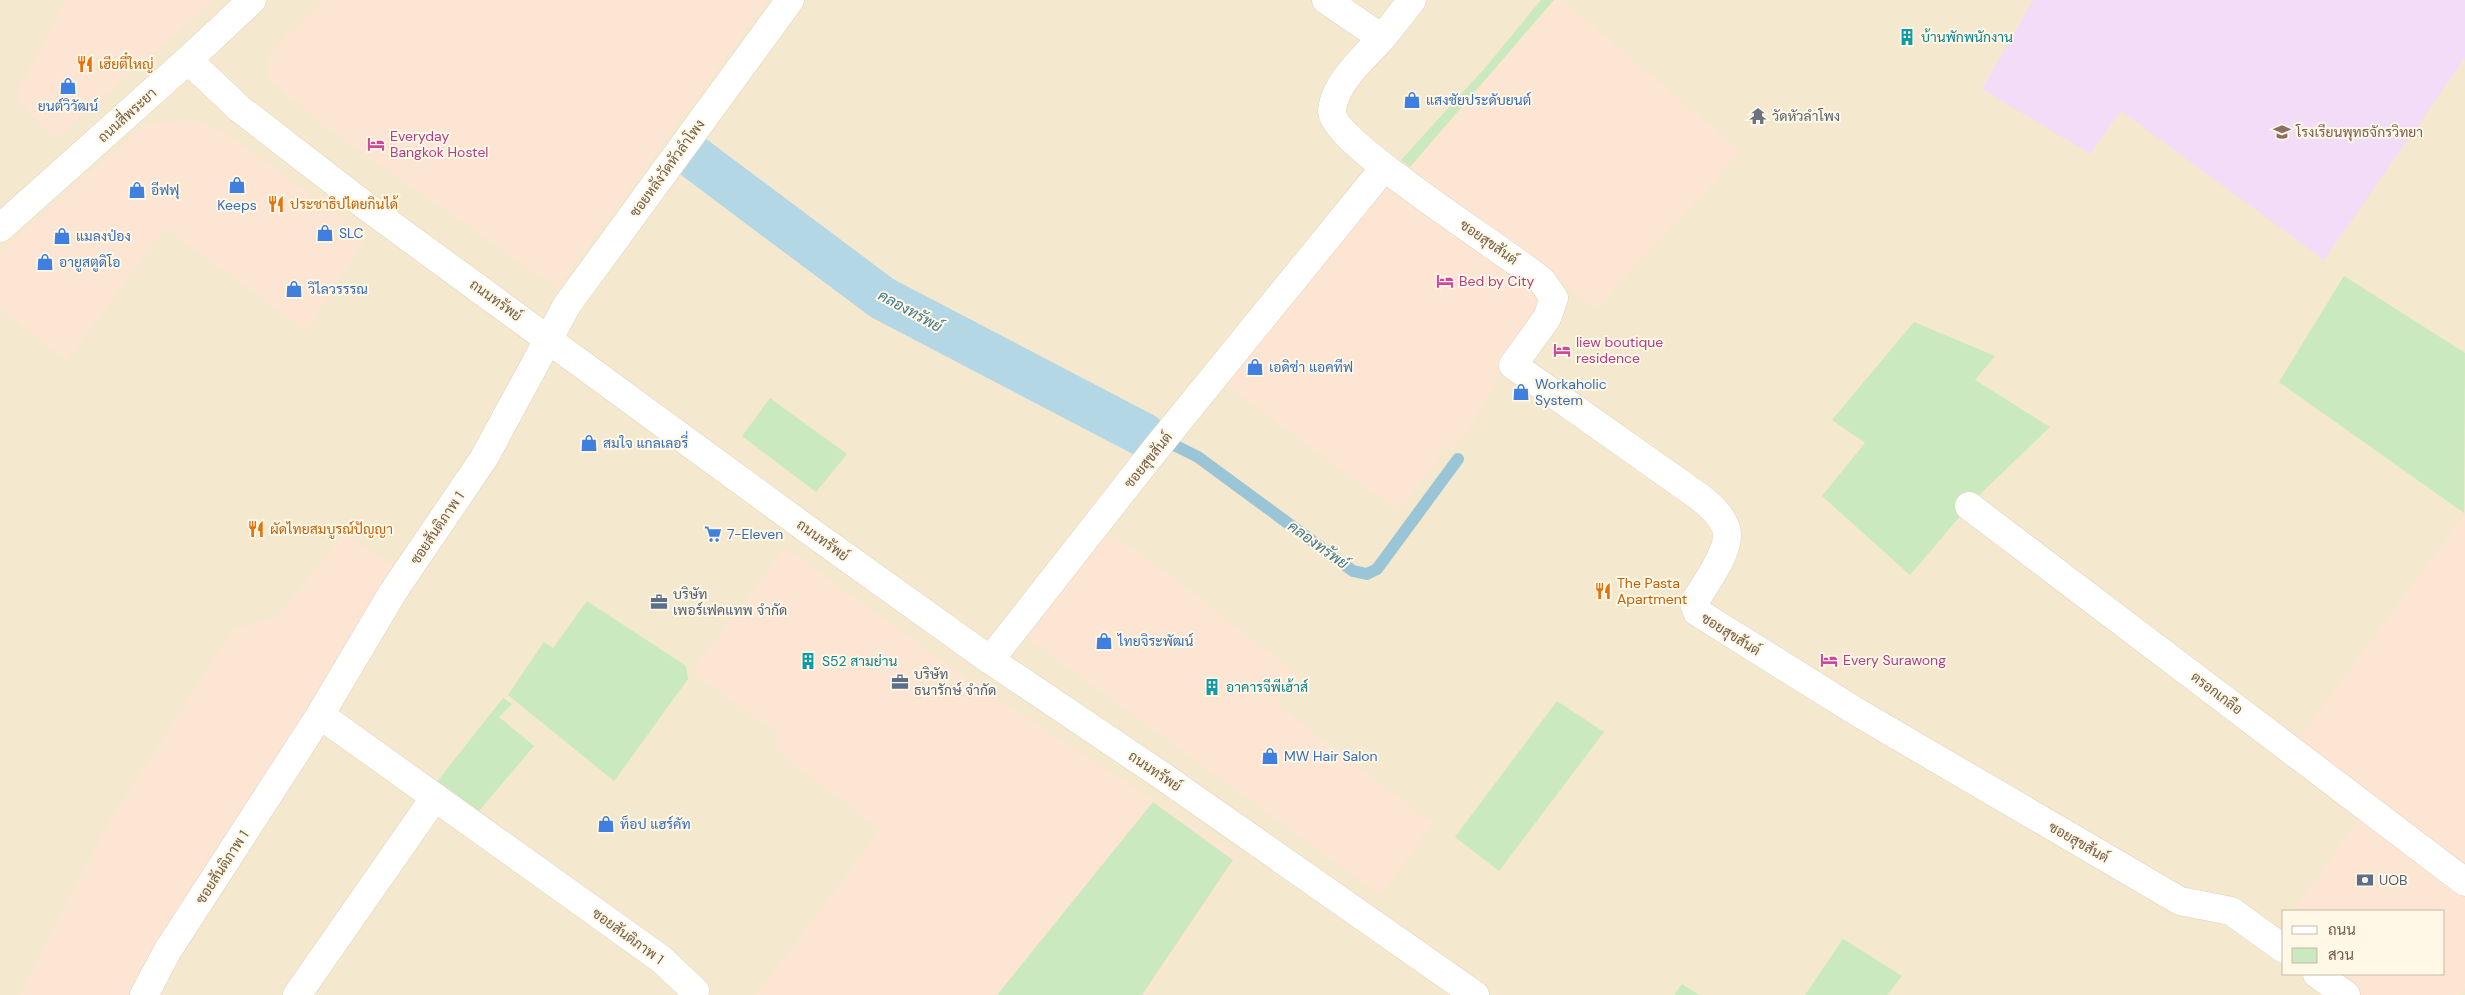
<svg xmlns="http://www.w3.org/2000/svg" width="2465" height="995" font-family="'DM Sans',Sarabun,sans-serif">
<rect width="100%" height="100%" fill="#fcf5df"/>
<path fill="#f4e8ce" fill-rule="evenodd" d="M0,0H2465V995H0ZM2284,911H2444V974H2284Z"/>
<g fill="#fde5d3">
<polygon points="65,0 214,0 54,140 15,97"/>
<polygon points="324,0 768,0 557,288 321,124 269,79 269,56 286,35"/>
<polygon points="1541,0 1562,0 1741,152 1595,309 1401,160 1484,69"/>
<polygon points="198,121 228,135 367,237 306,331 165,228 67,361 0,308 0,252 143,126 165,122"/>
<polygon points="1383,183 1543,299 1463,439 1443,451 1399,512 1225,384"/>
<polygon points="2465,513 2465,863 2296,742"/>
<polygon points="1106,530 1205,601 1208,606 1298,675 1276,704 1432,823 1380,895 1030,640 1027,631"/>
<polygon points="345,534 396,568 135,995 20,995 110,820 234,629 276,617"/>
<polygon points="785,548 984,691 1239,855 1146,995 756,995 880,830 773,748 778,734 691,672"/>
<polygon points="2362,815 2465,896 2465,989 2460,995 2361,995 2334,974 2444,974 2444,911 2292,911"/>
</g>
<polygon fill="#f2dcf8" points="2033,0 2465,0 2465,58 2324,260 2121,111 2090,154 1982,89"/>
<g fill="#cae9be">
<polygon points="1541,0 1554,0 1410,167 1401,160 1484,69"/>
<polygon points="2344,276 2465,353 2464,513 2279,382"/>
<polygon points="1914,322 1995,356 1975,380 2050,427 1974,500 1910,575 1822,496 1865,443 1832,420"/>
<polygon points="770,398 847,454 816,492 742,436"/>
<polygon points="587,601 686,666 688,679 614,781 508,695 544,642 553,648"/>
<polygon points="503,698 512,704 499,717 534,746 478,812 436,783"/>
<polygon points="1557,701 1604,732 1499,871 1455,837"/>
<polygon points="1153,802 1233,860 1142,995 997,995"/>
<polygon points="1843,939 1902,976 1887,995 1805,995"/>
<polygon points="1682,984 1699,995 1674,995"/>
</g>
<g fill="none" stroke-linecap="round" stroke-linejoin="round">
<polyline stroke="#9ac5d7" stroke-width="12" points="1174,445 1198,457 1353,571 1367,574 1377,569 1458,459"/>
<polyline stroke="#b4d7e5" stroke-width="44" points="695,158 882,298 1144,435"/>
<g stroke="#e0d2bb" stroke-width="29">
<g id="street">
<polyline points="1326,0 1382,38"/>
<path d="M1412,0C1402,13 1392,26 1381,39C1364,58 1335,82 1332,110C1330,142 1511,254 1542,281L1554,298L1547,318L1513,365L1701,498C1711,506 1721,515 1726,528C1733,549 1704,585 1694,603L1697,612L1857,712L2180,901L2231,911L2284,949"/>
<polyline points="1969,506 2465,882"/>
<polyline points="990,660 1154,451 1384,168"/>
<polyline points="320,715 661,959 695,991"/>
<polyline points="2317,974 2346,995"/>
<polyline points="144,995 168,950 320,715 393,592 484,458 567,305 790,0"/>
<polyline points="297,995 435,797"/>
</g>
</g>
<g stroke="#e2d1b6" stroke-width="29">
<g id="secondary">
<polyline points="188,60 240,109 367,207 800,524 990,660 1161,775 1475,995"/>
<polyline points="0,228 188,60 252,0"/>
</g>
</g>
<use href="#street" stroke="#fff" stroke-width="28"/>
<use href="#secondary" stroke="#fff" stroke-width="28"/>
</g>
<defs>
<g id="building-bare" transform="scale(1.35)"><path d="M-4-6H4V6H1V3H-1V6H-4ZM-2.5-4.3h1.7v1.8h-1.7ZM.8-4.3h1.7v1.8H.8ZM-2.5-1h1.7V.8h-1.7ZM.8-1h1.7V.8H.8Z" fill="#0f9aa8" stroke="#fff8e6" stroke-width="2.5" paint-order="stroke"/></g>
<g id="restaurant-bare" transform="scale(1.35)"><path d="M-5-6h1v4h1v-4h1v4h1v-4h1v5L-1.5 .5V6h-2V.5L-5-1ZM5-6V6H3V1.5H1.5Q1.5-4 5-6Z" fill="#e8710a" stroke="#fff8e6" stroke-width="2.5" paint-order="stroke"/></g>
<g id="shop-bare" transform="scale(1.35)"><path d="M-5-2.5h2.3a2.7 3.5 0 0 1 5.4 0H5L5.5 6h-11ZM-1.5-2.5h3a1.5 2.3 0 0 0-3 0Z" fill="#3f7fe0" stroke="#fff8e6" stroke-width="2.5" paint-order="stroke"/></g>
<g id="temple-bare" transform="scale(1.35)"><path d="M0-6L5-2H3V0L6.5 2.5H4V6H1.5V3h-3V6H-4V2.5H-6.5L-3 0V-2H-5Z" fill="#6b7280" stroke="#fff8e6" stroke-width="2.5" paint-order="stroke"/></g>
<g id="school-bare" transform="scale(1.35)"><path d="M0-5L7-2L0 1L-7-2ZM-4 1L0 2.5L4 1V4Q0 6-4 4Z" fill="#8d6e63" stroke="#fff8e6" stroke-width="2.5" paint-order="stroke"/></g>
<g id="hotel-bare" transform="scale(1.35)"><path d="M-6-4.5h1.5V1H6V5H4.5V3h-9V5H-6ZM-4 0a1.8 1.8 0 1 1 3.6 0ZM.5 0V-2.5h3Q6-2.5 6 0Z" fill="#d1479c" stroke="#fff8e6" stroke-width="2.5" paint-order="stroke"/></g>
<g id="supermarket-bare" transform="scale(1.35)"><path d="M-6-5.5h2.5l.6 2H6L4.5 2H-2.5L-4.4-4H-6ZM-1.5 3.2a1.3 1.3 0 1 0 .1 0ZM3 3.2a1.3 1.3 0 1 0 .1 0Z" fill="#3f7fe0" stroke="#fff8e6" stroke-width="2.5" paint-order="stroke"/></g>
<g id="office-bare" transform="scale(1.35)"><path d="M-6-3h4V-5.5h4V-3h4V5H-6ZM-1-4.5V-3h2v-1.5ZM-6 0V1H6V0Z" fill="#5c6f8a" stroke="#fff8e6" stroke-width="2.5" paint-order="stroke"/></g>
<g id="bank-bare" transform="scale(1.35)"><path d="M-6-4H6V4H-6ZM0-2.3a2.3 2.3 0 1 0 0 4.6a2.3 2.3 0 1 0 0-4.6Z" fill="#5c6f8a" stroke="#fff8e6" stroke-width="2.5" paint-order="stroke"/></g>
</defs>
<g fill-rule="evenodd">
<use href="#building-bare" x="1907" y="37"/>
<use href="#restaurant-bare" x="85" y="64"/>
<use href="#shop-bare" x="68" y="86"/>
<use href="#shop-bare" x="1412" y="100"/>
<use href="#temple-bare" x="1758" y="116"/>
<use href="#school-bare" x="2282" y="132"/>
<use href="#hotel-bare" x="376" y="144"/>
<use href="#shop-bare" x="237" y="185"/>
<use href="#shop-bare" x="137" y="190"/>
<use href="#restaurant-bare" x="276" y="204"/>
<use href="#shop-bare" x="325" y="233"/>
<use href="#shop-bare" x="62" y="236"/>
<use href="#shop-bare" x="45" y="262"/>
<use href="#hotel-bare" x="1445" y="281"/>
<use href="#shop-bare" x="294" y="289"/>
<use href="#hotel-bare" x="1562" y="350"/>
<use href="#shop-bare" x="1255" y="367"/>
<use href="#shop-bare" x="1521" y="392"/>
<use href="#shop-bare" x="589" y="443"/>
<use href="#restaurant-bare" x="256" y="529"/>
<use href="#supermarket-bare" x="713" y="534"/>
<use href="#restaurant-bare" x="1603" y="591"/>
<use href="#office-bare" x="659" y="602"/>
<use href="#shop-bare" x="1104" y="641"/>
<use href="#hotel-bare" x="1829" y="660"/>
<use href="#building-bare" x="808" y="661"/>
<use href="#office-bare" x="900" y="682"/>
<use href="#building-bare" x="1212" y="687"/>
<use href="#shop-bare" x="1270" y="756"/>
<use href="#shop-bare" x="606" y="824"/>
<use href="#bank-bare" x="2365" y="880"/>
</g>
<g text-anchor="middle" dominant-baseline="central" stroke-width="4" stroke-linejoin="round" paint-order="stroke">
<g font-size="14" fill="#0d838f" stroke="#fff8e6" text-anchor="start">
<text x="1921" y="37">บ้านพักพนักงาน</text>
<text x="822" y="661">S52 สามย่าน</text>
<text x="1226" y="687">อาคารจีพีเฮ้าส์</text>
</g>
<g font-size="14" fill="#c56008" stroke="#fff8e6" text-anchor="start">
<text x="99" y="64">เฮียตี๋ใหญ่</text>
<text x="290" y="204">ประชาธิปไตยกินได้</text>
<text x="270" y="529">ผัดไทยสมบูรณ์ปัญญา</text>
<text x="1617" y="583">The Pasta<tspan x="1617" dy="16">Apartment</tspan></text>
</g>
<g font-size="14" fill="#366cbe" stroke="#fff8e6" text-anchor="start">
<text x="1426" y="100">แสงชัยประดับยนต์</text>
<text x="68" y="106" text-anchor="middle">ยนต์วิวัฒน์</text>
<text x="151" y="190">อีฟฟุ</text>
<text x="237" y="205" text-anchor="middle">Keeps</text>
<text x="339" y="233">SLC</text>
<text x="76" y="236">แมลงป่อง</text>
<text x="59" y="262">อายูสตูดิโอ</text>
<text x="308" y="289">วิไลวรรรณ</text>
<text x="1269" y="367">เอดิซ่า แอคทีฟ</text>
<text x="1535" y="384">Workaholic<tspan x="1535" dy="16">System</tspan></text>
<text x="603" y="443">สมใจ แกลเลอรี่</text>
<text x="727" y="534">7-Eleven</text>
<text x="1118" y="641">ไทยจิระพัฒน์</text>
<text x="1284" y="756">MW Hair Salon</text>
<text x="620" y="824">ท็อป แฮร์คัท</text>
</g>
<g font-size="14" fill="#735c47" stroke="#fff8e6">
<text transform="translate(127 115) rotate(-42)">ถนนสี่พระยา</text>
<text transform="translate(667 168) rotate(-54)">ซอยหลังวัดหัวลำโพง</text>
<text transform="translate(1489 242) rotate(35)">ซอยสุขสันต์</text>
<text transform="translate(496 300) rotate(36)">ถนนทรัพย์</text>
<text transform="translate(1148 460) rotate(-51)">ซอยสุขสันต์</text>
<text transform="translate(437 528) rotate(-56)">ซอยสันติภาพ 1</text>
<text transform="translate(823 540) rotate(36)">ถนนทรัพย์</text>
<text transform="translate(1731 634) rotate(32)">ซอยสุขสันต์</text>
<text transform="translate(2217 693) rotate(37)">ตรอกเกลือ</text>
<text transform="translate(1155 771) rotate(34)">ถนนทรัพย์</text>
<text transform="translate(2079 842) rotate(30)">ซอยสุขสันต์</text>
<text transform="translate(222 867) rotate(-57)">ซอยสันติภาพ 1</text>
<text transform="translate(628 936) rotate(36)">ซอยสันติภาพ 1</text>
</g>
<g font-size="14" fill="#5b616d" stroke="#fff8e6" text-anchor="start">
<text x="1772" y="116">วัดหัวลำโพง</text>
</g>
<g font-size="14" fill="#785e54" stroke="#fff8e6" text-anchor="start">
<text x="2296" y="132">โรงเรียนพุทธจักรวิทยา</text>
</g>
<g font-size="14" fill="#b23c85" stroke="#fff8e6" text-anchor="start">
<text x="390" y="136">Everyday<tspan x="390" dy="16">Bangkok Hostel</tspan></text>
<text x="1459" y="281">Bed by City</text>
<text x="1576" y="342">liew boutique<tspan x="1576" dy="16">residence</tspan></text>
<text x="1843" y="660">Every Surawong</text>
</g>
<g font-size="14" fill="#4e5e75" stroke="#fff8e6" text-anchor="start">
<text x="673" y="594">บริษัท<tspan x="673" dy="16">เพอร์เฟคแทพ จำกัด</tspan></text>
<text x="914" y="674">บริษัท<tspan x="914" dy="16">ธนารักษ์ จำกัด</tspan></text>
<text x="2379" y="880">UOB</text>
</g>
<g font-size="15" font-style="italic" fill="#43788d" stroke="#fff8e6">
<text transform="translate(910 311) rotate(29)">คลองทรัพย์</text>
<text transform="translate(1318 545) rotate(36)">คลองทรัพย์</text>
</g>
</g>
<rect x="2282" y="910" width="162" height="65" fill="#fff8e6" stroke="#c7baa6"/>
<rect x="2292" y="926" width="25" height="8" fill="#ffffff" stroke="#c7baa6"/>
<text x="2328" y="935" font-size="15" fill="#735c47">ถนน</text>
<rect x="2292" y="948" width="25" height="15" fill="#cae9be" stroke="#c7baa6"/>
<text x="2328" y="960" font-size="15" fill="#735c47">สวน</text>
</svg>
